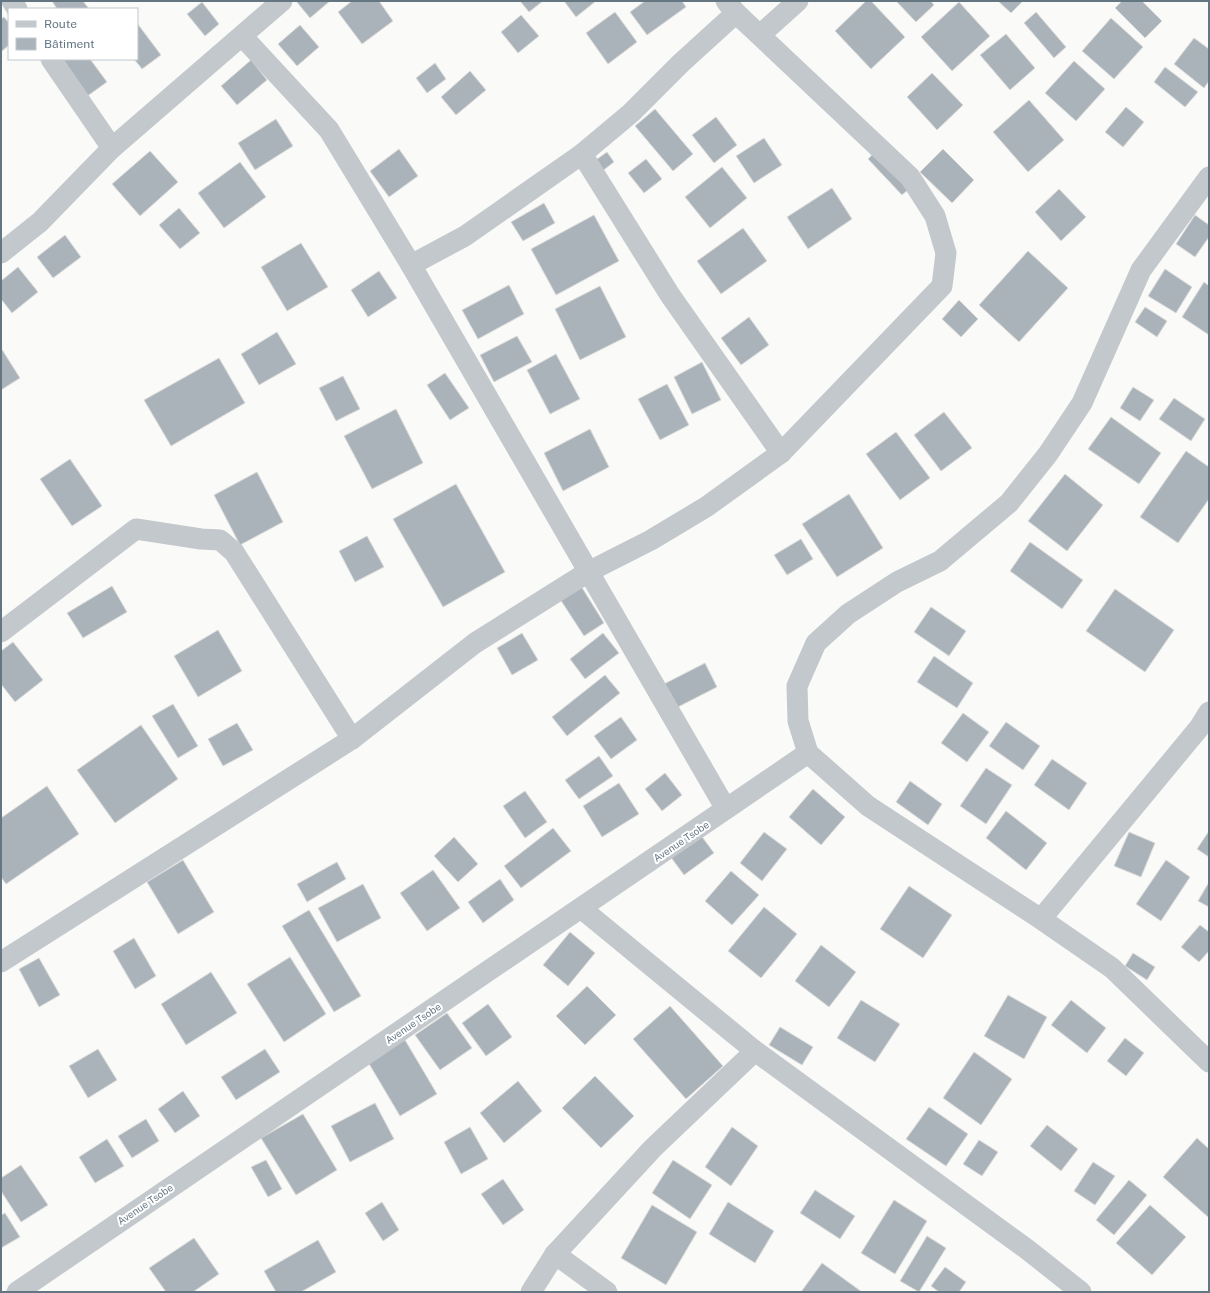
<svg xmlns="http://www.w3.org/2000/svg" width="1210" height="1293" font-family="'Public Sans',sans-serif">
<rect width="100%" height="100%" fill="#fafaf8"/>
<g fill="#aab3b9" stroke="#dcdcda">
<polygon points="52,1 83,1 89,9 57,9"/>
<polygon points="296,1 330,1 310,18"/>
<polygon points="352,1 379,1 393,21 362,44 338,12"/>
<polygon points="520,1 543,1 529,12"/>
<polygon points="564,1 596,1 576,17"/>
<polygon points="645,1 682,1 686,7 647,35 630,12"/>
<polygon points="866,1 871,1 905,37 871,69 835,31"/>
<polygon points="896,1 931,1 934,5 916,22"/>
<polygon points="998,1 1023,1 1011,13"/>
<polygon points="1122,1 1142,1 1162,21 1145,38 1115,8"/>
<polygon points="202,2 219,24 205,36 187,14"/>
<polygon points="959,2 990,36 952,71 921,37"/>
<polygon points="615,12 637,42 608,64 586,33"/>
<polygon points="1036,12 1066,47 1054,58 1024,23"/>
<polygon points="521,15 539,36 518,53 501,32"/>
<polygon points="4,17 9,23 9,45 1,52 1,19"/>
<polygon points="1111,18 1143,47 1114,79 1082,51"/>
<polygon points="137,23 161,55 142,69 134,59 137,59"/>
<polygon points="300,25 319,47 297,66 278,44"/>
<polygon points="1006,34 1035,68 1010,90 980,55"/>
<polygon points="1194,38 1209,49 1209,81 1204,88 1174,64"/>
<polygon points="64,59 90,59 107,82 86,97 60,61"/>
<polygon points="251,60 267,80 237,105 221,86"/>
<polygon points="1074,61 1105,89 1076,121 1045,93"/>
<polygon points="435,63 446,79 427,93 416,78"/>
<polygon points="1165,67 1198,92 1185,107 1154,82"/>
<polygon points="470,71 486,90 456,115 441,97"/>
<polygon points="932,73 963,105 937,130 907,97"/>
<polygon points="1029,100 1064,140 1028,172 993,132"/>
<polygon points="1126,107 1144,122 1123,147 1105,132"/>
<polygon points="655,109 693,154 673,171 635,126"/>
<polygon points="716,117 737,145 714,163 692,135"/>
<polygon points="276,119 293,146 255,170 238,143"/>
<polygon points="764,138 782,165 754,183 736,156"/>
<polygon points="399,149 418,176 389,197 370,171"/>
<polygon points="943,149 974,180 952,203 920,172"/>
<polygon points="150,151 178,182 140,216 112,184"/>
<polygon points="876,151 910,188 902,195 868,159"/>
<polygon points="607,152 614,162 601,172 593,162"/>
<polygon points="646,159 662,179 644,193 628,173"/>
<polygon points="240,162 266,197 224,228 198,193"/>
<polygon points="722,167 747,198 710,228 685,197"/>
<polygon points="832,188 852,219 808,249 787,217"/>
<polygon points="1059,189 1086,217 1061,241 1035,212"/>
<polygon points="544,203 555,223 523,241 511,222"/>
<polygon points="179,208 200,233 180,249 159,225"/>
<polygon points="594,215 619,261 556,295 531,249"/>
<polygon points="1195,215 1209,225 1209,237 1195,257 1176,244"/>
<polygon points="743,228 767,261 721,294 697,261"/>
<polygon points="65,235 81,257 53,278 37,257"/>
<polygon points="301,243 328,287 287,311 261,267"/>
<polygon points="1028,251 1068,288 1019,342 979,305"/>
<polygon points="18,267 38,292 12,313 1,299 1,281"/>
<polygon points="1165,269 1192,287 1176,313 1148,296"/>
<polygon points="379,271 397,298 368,317 351,290"/>
<polygon points="1204,282 1209,286 1209,335 1182,317"/>
<polygon points="509,285 524,314 478,339 462,310"/>
<polygon points="600,286 626,337 580,360 555,309"/>
<polygon points="959,300 978,319 961,337 942,319"/>
<polygon points="1145,307 1167,321 1157,337 1135,322"/>
<polygon points="749,317 769,345 741,365 721,338"/>
<polygon points="277,332 296,364 259,385 241,354"/>
<polygon points="517,336 532,362 494,382 480,355"/>
<polygon points="1,348 20,378 1,390"/>
<polygon points="556,354 580,399 550,414 527,370"/>
<polygon points="219,358 245,403 171,446 144,400"/>
<polygon points="702,362 721,400 692,414 674,377"/>
<polygon points="445,373 469,408 450,420 427,385"/>
<polygon points="343,376 360,409 336,421 319,388"/>
<polygon points="667,384 689,425 660,440 638,399"/>
<polygon points="1133,387 1154,400 1140,421 1120,408"/>
<polygon points="1174,398 1205,419 1191,441 1159,419"/>
<polygon points="396,409 423,463 372,489 344,436"/>
<polygon points="944,412 972,448 941,471 914,435"/>
<polygon points="1111,417 1161,453 1139,484 1088,449"/>
<polygon points="590,429 609,467 563,491 544,453"/>
<polygon points="896,432 930,478 900,500 866,454"/>
<polygon points="1186,451 1209,467 1209,499 1178,543 1140,517"/>
<polygon points="70,459 102,506 72,526 40,479"/>
<polygon points="257,472 283,522 240,545 214,495"/>
<polygon points="1065,474 1103,505 1067,551 1028,521"/>
<polygon points="456,484 505,572 443,607 393,519"/>
<polygon points="849,494 883,548 837,577 802,524"/>
<polygon points="367,536 384,567 355,582 339,551"/>
<polygon points="801,539 813,559 787,575 774,555"/>
<polygon points="1030,542 1083,580 1062,609 1010,571"/>
<polygon points="112,586 127,612 83,638 67,613"/>
<polygon points="581,586 604,623 584,636 560,599"/>
<polygon points="1115,589 1174,630 1145,672 1086,631"/>
<polygon points="931,607 966,631 949,656 914,632"/>
<polygon points="218,630 242,671 198,697 174,656"/>
<polygon points="522,633 538,660 512,675 497,648"/>
<polygon points="603,633 619,653 585,679 570,659"/>
<polygon points="13,642 43,680 15,702 1,684 1,651"/>
<polygon points="934,656 973,683 957,708 917,682"/>
<polygon points="705,663 717,687 676,708 664,684"/>
<polygon points="605,675 620,693 567,736 552,717"/>
<polygon points="173,704 198,746 178,758 152,716"/>
<polygon points="963,713 989,732 967,762 941,743"/>
<polygon points="621,717 637,740 611,759 594,736"/>
<polygon points="1006,722 1040,746 1023,770 989,746"/>
<polygon points="237,723 253,750 223,766 208,739"/>
<polygon points="141,725 178,779 115,823 77,770"/>
<polygon points="599,756 613,776 579,799 565,780"/>
<polygon points="1052,759 1087,783 1069,810 1034,785"/>
<polygon points="986,768 1012,785 986,824 960,806"/>
<polygon points="665,773 682,795 662,811 645,789"/>
<polygon points="910,781 942,804 928,825 896,802"/>
<polygon points="619,783 639,814 602,837 583,806"/>
<polygon points="47,786 79,834 6,884 1,877 1,818"/>
<polygon points="813,789 845,817 821,845 789,817"/>
<polygon points="525,791 547,822 525,838 503,806"/>
<polygon points="1006,811 1047,843 1026,870 986,838"/>
<polygon points="553,828 571,851 521,888 504,866"/>
<polygon points="1209,831 1209,857 1197,849"/>
<polygon points="764,832 787,849 762,881 740,863"/>
<polygon points="1129,832 1155,843 1141,877 1114,866"/>
<polygon points="700,834 714,853 684,875 670,856"/>
<polygon points="454,837 478,864 458,882 434,856"/>
<polygon points="183,860 214,912 178,934 147,882"/>
<polygon points="1166,860 1190,877 1161,921 1136,904"/>
<polygon points="337,862 346,879 307,902 297,884"/>
<polygon points="433,870 460,908 427,931 400,893"/>
<polygon points="731,871 759,895 732,925 705,901"/>
<polygon points="500,879 514,900 483,923 468,902"/>
<polygon points="1209,882 1209,907 1198,901"/>
<polygon points="363,884 381,918 337,942 318,908"/>
<polygon points="909,886 952,915 923,958 880,929"/>
<polygon points="764,907 797,934 761,978 728,951"/>
<polygon points="309,910 361,996 334,1012 282,926"/>
<polygon points="1200,925 1209,932 1209,951 1199,962 1181,947"/>
<polygon points="570,932 595,953 568,986 543,965"/>
<polygon points="134,938 156,976 135,989 113,951"/>
<polygon points="821,945 856,972 829,1007 795,981"/>
<polygon points="1133,953 1155,967 1147,980 1125,966"/>
<polygon points="290,957 326,1014 284,1042 247,984"/>
<polygon points="39,958 60,995 39,1007 19,969"/>
<polygon points="211,972 237,1013 186,1045 161,1004"/>
<polygon points="587,986 616,1015 585,1045 556,1016"/>
<polygon points="1008,995 1047,1017 1024,1059 984,1036"/>
<polygon points="861,1000 900,1024 875,1062 837,1038"/>
<polygon points="1071,1000 1106,1028 1087,1053 1051,1025"/>
<polygon points="488,1004 512,1037 486,1056 462,1023"/>
<polygon points="670,1006 723,1066 686,1099 633,1039"/>
<polygon points="447,1013 472,1048 440,1070 415,1035"/>
<polygon points="780,1027 813,1047 802,1065 769,1045"/>
<polygon points="1125,1038 1144,1053 1126,1076 1107,1061"/>
<polygon points="405,1040 437,1094 400,1116 368,1062"/>
<polygon points="98,1049 117,1080 88,1098 69,1066"/>
<polygon points="265,1049 280,1072 236,1100 221,1077"/>
<polygon points="974,1052 1012,1079 981,1125 943,1098"/>
<polygon points="595,1076 634,1116 601,1148 562,1108"/>
<polygon points="518,1081 542,1111 504,1143 480,1113"/>
<polygon points="183,1091 200,1116 175,1133 158,1109"/>
<polygon points="375,1103 394,1139 350,1162 331,1126"/>
<polygon points="929,1107 968,1134 946,1166 906,1139"/>
<polygon points="303,1114 337,1170 296,1195 261,1138"/>
<polygon points="146,1119 159,1141 132,1158 118,1136"/>
<polygon points="1047,1125 1078,1149 1061,1171 1030,1146"/>
<polygon points="470,1127 488,1159 461,1174 444,1142"/>
<polygon points="732,1127 758,1146 731,1186 705,1167"/>
<polygon points="1197,1138 1209,1149 1209,1215 1208,1217 1163,1177"/>
<polygon points="107,1139 124,1166 95,1183 79,1157"/>
<polygon points="979,1140 998,1152 982,1176 963,1164"/>
<polygon points="266,1160 282,1189 268,1197 251,1167"/>
<polygon points="673,1160 712,1185 690,1219 652,1193"/>
<polygon points="1093,1162 1115,1176 1095,1205 1074,1191"/>
<polygon points="21,1165 48,1205 21,1222 1,1191 1,1178"/>
<polygon points="503,1179 524,1210 503,1225 481,1194"/>
<polygon points="1129,1180 1147,1195 1114,1235 1096,1220"/>
<polygon points="815,1190 855,1216 840,1239 800,1213"/>
<polygon points="894,1200 927,1221 895,1274 861,1253"/>
<polygon points="382,1202 399,1230 383,1241 365,1213"/>
<polygon points="728,1202 774,1231 755,1263 709,1234"/>
<polygon points="652,1205 697,1232 666,1285 621,1258"/>
<polygon points="1150,1205 1186,1237 1152,1275 1116,1243"/>
<polygon points="5,1213 20,1237 1,1248 1,1215"/>
<polygon points="927,1236 946,1248 919,1292 900,1281"/>
<polygon points="194,1238 219,1274 193,1292 166,1292 149,1268"/>
<polygon points="318,1240 336,1272 301,1292 276,1292 264,1271"/>
<polygon points="822,1263 862,1292 801,1292"/>
<polygon points="945,1267 966,1282 959,1292 939,1292 931,1286"/>
</g>
<g fill="none" stroke-linecap="round" stroke-linejoin="round">
<g stroke="#c3c8cc" stroke-width="21">
<polyline points="12,1 17,9"/>
<polyline points="760,35 798,1"/>
<polyline points="242,36 329,130 411,265 726,809"/>
<polyline points="51,59 112,148"/>
<polyline points="582,154 670,295 781,453"/>
<polyline points="1209,177 1141,270 1082,403 1048,454 1009,503 940,561 897,582 848,614 816,643 797,686 798,721 808,753 868,806 1041,919 1112,968 1209,1062"/>
<polyline points="1,253 40,222 112,148 282,1"/>
<polyline points="411,265 465,236 582,154 631,113 681,63 736,13"/>
<polyline points="1,632 136,529 201,539 220,540 234,552 352,739"/>
<polyline points="582,909 755,1051 1028,1250 1081,1292"/>
<polyline points="1041,919 1199,728 1209,712"/>
<polyline points="1,962 352,739 475,643 588,572 651,540 706,507 781,453 942,286 946,253 935,216 910,177 736,13 726,1"/>
<polyline points="555,1254 607,1292"/>
<path d="M17,1292C280,1110 546,934 808,753"/>
<polyline points="531,1292 555,1254 652,1149 755,1051"/>
</g>
</g>
<g text-anchor="middle" dominant-baseline="central" stroke-width="4" stroke-linejoin="round" paint-order="stroke">
<g font-size="10" fill="#657683" stroke="#fff">
<text transform="translate(681 841) rotate(-34)">Avenue Tsobe</text>
<text transform="translate(413 1023) rotate(-34)">Avenue Tsobe</text>
<text transform="translate(145 1204) rotate(-34)">Avenue Tsobe</text>
</g>
</g>
<rect width="1210" height="1293" fill="none" stroke="#657683" stroke-width="4"/>
<rect x="8" y="8" width="130" height="52" fill="#ffffff" stroke="#c1c8cd"/>
<rect x="16" y="21" width="20" height="6" fill="#c3c8cc" stroke="#c1c8cd"/>
<text x="44" y="28" font-size="12" fill="#657683">Route</text>
<rect x="16" y="38" width="20" height="12" fill="#aab3b9" stroke="#c1c8cd"/>
<text x="44" y="48" font-size="12" fill="#657683">Bâtiment</text>
</svg>
